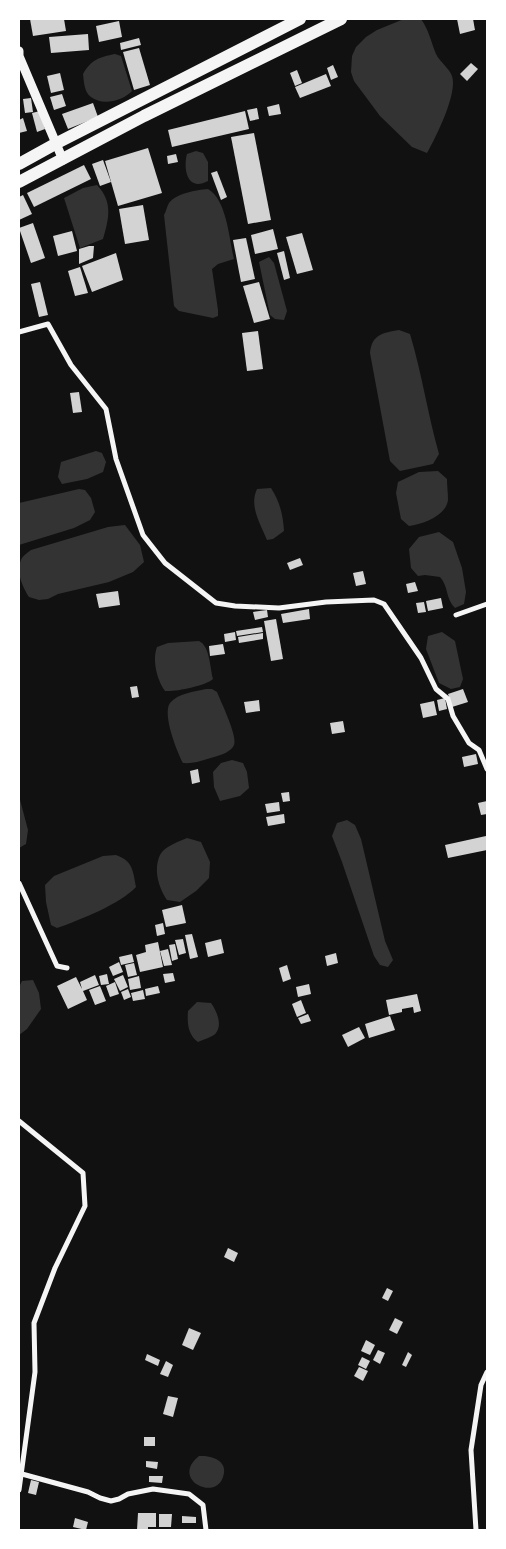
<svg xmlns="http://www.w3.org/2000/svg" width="506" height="1549" font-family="'Alegreya Sans',sans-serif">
<rect width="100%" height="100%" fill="#111"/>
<g fill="#333">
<path d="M404,19H421C429,30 431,42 436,54C440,62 449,68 452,76C458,93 436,137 427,153L412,147L380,116L354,81L351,72L352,56L356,47L366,37L377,30Z"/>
<path d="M115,54L121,56L132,91C123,101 102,106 91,97C84,92 84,82 83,74C91,60 99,57 115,54Z"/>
<path d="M196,151L203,153L208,162V181C187,192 183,169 187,154Z"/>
<path d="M97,185C113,202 109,218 103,239L80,248L64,198L83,188Z"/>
<path d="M208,189C227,200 229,239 234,259L218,264L212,269L218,310V316L213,318L179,311L174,306L164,215C166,212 167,206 169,203C177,193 196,190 208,189Z"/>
<polygon points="269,257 274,263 287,311 284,320 275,319 270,315 259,262"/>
<path d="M399,330L410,334C422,374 428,415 439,454L433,464L400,471L390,461L370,353C372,334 383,333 399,330Z"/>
<polygon points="96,451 102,453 106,462 103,472 87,479 62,484 58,477 61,462"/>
<path d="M438,471L447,479C447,486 448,493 448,500C446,516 423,524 409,526L401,519L396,493L398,482L419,472Z"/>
<path d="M271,488C280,502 283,515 284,531L273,539L267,540C260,523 249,506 257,489Z"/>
<polygon points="79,489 85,490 91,498 95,512 90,520 74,528 19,545 19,503"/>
<path d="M125,525L140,545L144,562L133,572L109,582L58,594L48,599L39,600L29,597C22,586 15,570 22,558C24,555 28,552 31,550L108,527Z"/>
<path d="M439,532L453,542L462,568L466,592L464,604L455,608C445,598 449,587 440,577L425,575L418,576L411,568L409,549L419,537Z"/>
<polygon points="442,632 455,641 463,679 460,687 451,689 439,683 426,649 428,636"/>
<path d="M199,641C210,646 210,668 213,679C205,686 175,692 165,691C157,680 152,660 157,647L168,643Z"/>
<path d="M206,689H212L217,692C221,702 238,737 234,745C231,752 221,755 214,757C204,760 194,764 183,763C177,752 162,714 170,703C178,693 194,692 206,689Z"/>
<polygon points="232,760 243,763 247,772 249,788 240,796 220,801 214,787 213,772 221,763"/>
<polygon points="19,796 28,830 26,844 19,848"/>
<polygon points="347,820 355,825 361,839 385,941 393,960 388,967 380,965 374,956 342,862 332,836 337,823"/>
<path d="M187,838L201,842L210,862L209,878L196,891L180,902L167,900C159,888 153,870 160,855C165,846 178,842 187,838Z"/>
<path d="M116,855C133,861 133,871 136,887C120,904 80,920 57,928L51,925L46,902L45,885L54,876L103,856Z"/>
<polygon points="33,980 39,993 41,1009 27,1029 19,1035 19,987 22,981"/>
<path d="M197,1002L211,1003C216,1010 223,1024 216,1033C213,1037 204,1039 198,1042C188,1035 187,1023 188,1011Z"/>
<path d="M199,1456C212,1455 229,1461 223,1477C215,1502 170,1479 199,1456Z"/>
</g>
<g fill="#d3d3d3">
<polygon points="30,19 64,19 66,31 33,36"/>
<polygon points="457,19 473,19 475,30 460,34"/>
<polygon points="119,21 122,37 99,42 96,26"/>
<polygon points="88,34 89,50 51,53 49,37"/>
<polygon points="139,38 141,45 121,50 120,43"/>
<polygon points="139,48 150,85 134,90 123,52"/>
<polygon points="471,63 478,69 467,81 460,74"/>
<polygon points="333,65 338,77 331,80 327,68"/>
<polygon points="297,70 302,83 295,86 290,73"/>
<polygon points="60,73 64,90 51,93 47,76"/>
<polygon points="326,74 331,86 300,98 295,87"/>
<polygon points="62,94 66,106 54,110 50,97"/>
<polygon points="31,98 33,112 25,113 23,99"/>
<polygon points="93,103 98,117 68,129 62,114"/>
<polygon points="279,104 281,114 269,116 267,107"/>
<polygon points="257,108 259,119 250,121 247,110"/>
<polygon points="40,111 45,129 37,132 32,113"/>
<polygon points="245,111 249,129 172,147 168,130"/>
<polygon points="23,118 27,131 19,133 19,120"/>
<polygon points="254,133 271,220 248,224 231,137"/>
<polygon points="148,148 162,193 118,206 105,161"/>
<polygon points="176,154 178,162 168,164 167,156"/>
<polygon points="103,160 111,182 100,186 92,164"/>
<polygon points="84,165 91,179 34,207 27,193"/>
<polygon points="217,171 227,197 221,200 211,173"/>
<polygon points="23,195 32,214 19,220 19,197"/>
<polygon points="143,205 149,240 125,244 119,209"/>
<polygon points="33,223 45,258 31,263 19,228"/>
<polygon points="273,229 278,249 255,254 251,235"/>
<polygon points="72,231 77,251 58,256 53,236"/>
<polygon points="302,233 313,270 297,274 286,237"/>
<polygon points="246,238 255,279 241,282 233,240"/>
<polygon points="89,246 94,246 93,258 79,264 79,249"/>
<polygon points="284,251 290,278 284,280 277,253"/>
<polygon points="116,253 123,280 92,292 82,266"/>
<polygon points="80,267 88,293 75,296 68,271"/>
<polygon points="40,282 48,315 39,317 31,284"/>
<polygon points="259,282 270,319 254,323 243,286"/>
<polygon points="258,331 263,369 247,371 242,333"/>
<polygon points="79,392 82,412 73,413 70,393"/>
<polygon points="300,558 303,565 290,570 287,563"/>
<polygon points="363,571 366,584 356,586 353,573"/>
<polygon points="415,582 418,591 408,593 406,584"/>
<polygon points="118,591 120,605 99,608 96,594"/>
<polygon points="441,598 443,608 428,611 426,601"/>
<polygon points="424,602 426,612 418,613 416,603"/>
<polygon points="309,609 310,619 283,623 281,614"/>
<polygon points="267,610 268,617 255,620 253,612"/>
<polygon points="276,619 283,659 271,661 264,621"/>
<polygon points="262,627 263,632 237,636 236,631"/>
<polygon points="235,632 236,640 225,642 224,634"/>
<polygon points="263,633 263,639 239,643 238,637"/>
<polygon points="223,644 225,654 210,656 209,646"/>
<polygon points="137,686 139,697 132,698 130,687"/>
<polygon points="463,689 468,702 452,707 448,694"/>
<polygon points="445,698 447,709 439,711 437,700"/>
<polygon points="259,700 260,711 246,713 244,702"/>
<polygon points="434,701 437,715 423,718 420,704"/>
<polygon points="343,721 345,732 332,734 330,723"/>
<polygon points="476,754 478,764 464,767 462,757"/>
<polygon points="198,769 200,782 192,784 190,771"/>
<polygon points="289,792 290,801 283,802 281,793"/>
<polygon points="487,801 487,814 481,815 478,803"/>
<polygon points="279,802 280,811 267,813 265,804"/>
<polygon points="284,814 285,823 268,826 266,817"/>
<polygon points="486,836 487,850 448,858 445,845"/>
<polygon points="182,905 186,923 166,927 162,910"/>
<polygon points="163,923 165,934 157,936 155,925"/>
<polygon points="192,934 198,957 190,959 185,935"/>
<polygon points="183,939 186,953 179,955 175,940"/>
<polygon points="221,939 224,953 208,957 205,943"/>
<polygon points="158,942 163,967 140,972 136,955 146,952 145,945"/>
<polygon points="175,944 178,959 172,961 169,945"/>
<polygon points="168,949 172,965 164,966 160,951"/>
<polygon points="336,953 338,963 327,966 325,956"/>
<polygon points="132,954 134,962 121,965 119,957"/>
<polygon points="119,962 123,972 113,976 109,967"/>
<polygon points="134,963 137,975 128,977 125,965"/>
<polygon points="287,965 291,979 283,982 279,968"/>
<polygon points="173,973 175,981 165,983 163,974"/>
<polygon points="107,974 109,984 101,985 99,976"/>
<polygon points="95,975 99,985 83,991 87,1000 68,1009 57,986 76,977 82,989 80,982"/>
<polygon points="123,975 128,987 120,991 114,979"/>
<polygon points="139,976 141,988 130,990 128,979"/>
<polygon points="115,982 119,994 110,997 106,986"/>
<polygon points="309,984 311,994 298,997 296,987"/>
<polygon points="100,986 106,1001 95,1005 89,990"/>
<polygon points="158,986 160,993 146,996 145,989"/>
<polygon points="128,989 131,997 124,1000 121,992"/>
<polygon points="143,990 145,999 133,1001 131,993"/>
<polygon points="417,994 421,1011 414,1013 413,1007 402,1009 402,1012 389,1015 386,1000"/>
<polygon points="301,1000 306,1013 297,1017 292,1004"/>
<polygon points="308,1014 311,1021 301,1024 298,1018"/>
<polygon points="390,1016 395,1030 369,1038 365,1024"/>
<polygon points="359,1027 365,1038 348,1047 342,1035"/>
<polygon points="228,1248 238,1253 234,1262 224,1257"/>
<polygon points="387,1288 393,1291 388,1301 382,1298"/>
<polygon points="395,1318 403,1322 397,1334 389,1330"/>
<polygon points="189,1328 201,1333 193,1350 182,1345"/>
<polygon points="366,1340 375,1345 370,1355 361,1351"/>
<polygon points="378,1350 385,1353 380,1364 373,1360"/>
<polygon points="408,1352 412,1355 406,1367 402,1365"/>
<polygon points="147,1354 160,1360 158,1366 145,1360"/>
<polygon points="362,1357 370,1361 366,1369 358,1365"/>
<polygon points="166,1361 173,1365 168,1377 160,1374"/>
<polygon points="359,1367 368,1371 363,1381 354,1376"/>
<polygon points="168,1396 178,1398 173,1417 163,1414"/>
<rect x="144" y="1437" width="11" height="9"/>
<polygon points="146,1461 158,1462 157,1469 146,1467"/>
<polygon points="149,1476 163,1476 162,1483 149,1482"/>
<polygon points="31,1480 39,1482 36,1495 28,1493"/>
<polygon points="138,1513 156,1513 156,1527 148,1527 148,1530 137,1530"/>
<polygon points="159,1514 172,1514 171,1527 159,1527"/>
<polygon points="182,1516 196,1517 196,1523 182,1523"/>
<polygon points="75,1518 88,1522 86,1530 73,1527"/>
</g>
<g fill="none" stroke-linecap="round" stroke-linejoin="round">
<g stroke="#f5f5f5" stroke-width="5">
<polyline points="19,332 48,324 71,365 106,409 116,459 143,535 165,563 216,603 235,606 279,608 326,602 374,600 384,604 421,658 436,689 448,699 453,716 469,743 479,750 487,769"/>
<polyline points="456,615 487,604"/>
<polyline points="19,883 57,966 67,968"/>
<polyline points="19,1121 83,1173 85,1206 55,1268 34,1323 35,1372 19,1490"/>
<polyline points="22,1474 88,1492 100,1498 111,1501 119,1499 128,1494 153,1489 189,1494 203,1505 206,1530"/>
<polyline points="476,1530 471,1450 481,1385 487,1372"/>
</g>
<polyline stroke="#f5f5f5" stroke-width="9" points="19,51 19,56 63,160"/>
<g stroke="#f5f5f5" stroke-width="12">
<polyline points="19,164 57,143 300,19"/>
<polyline points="19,182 144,116 341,19"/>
</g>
</g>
<rect width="506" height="1549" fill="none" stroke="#ffffff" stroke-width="40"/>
</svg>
